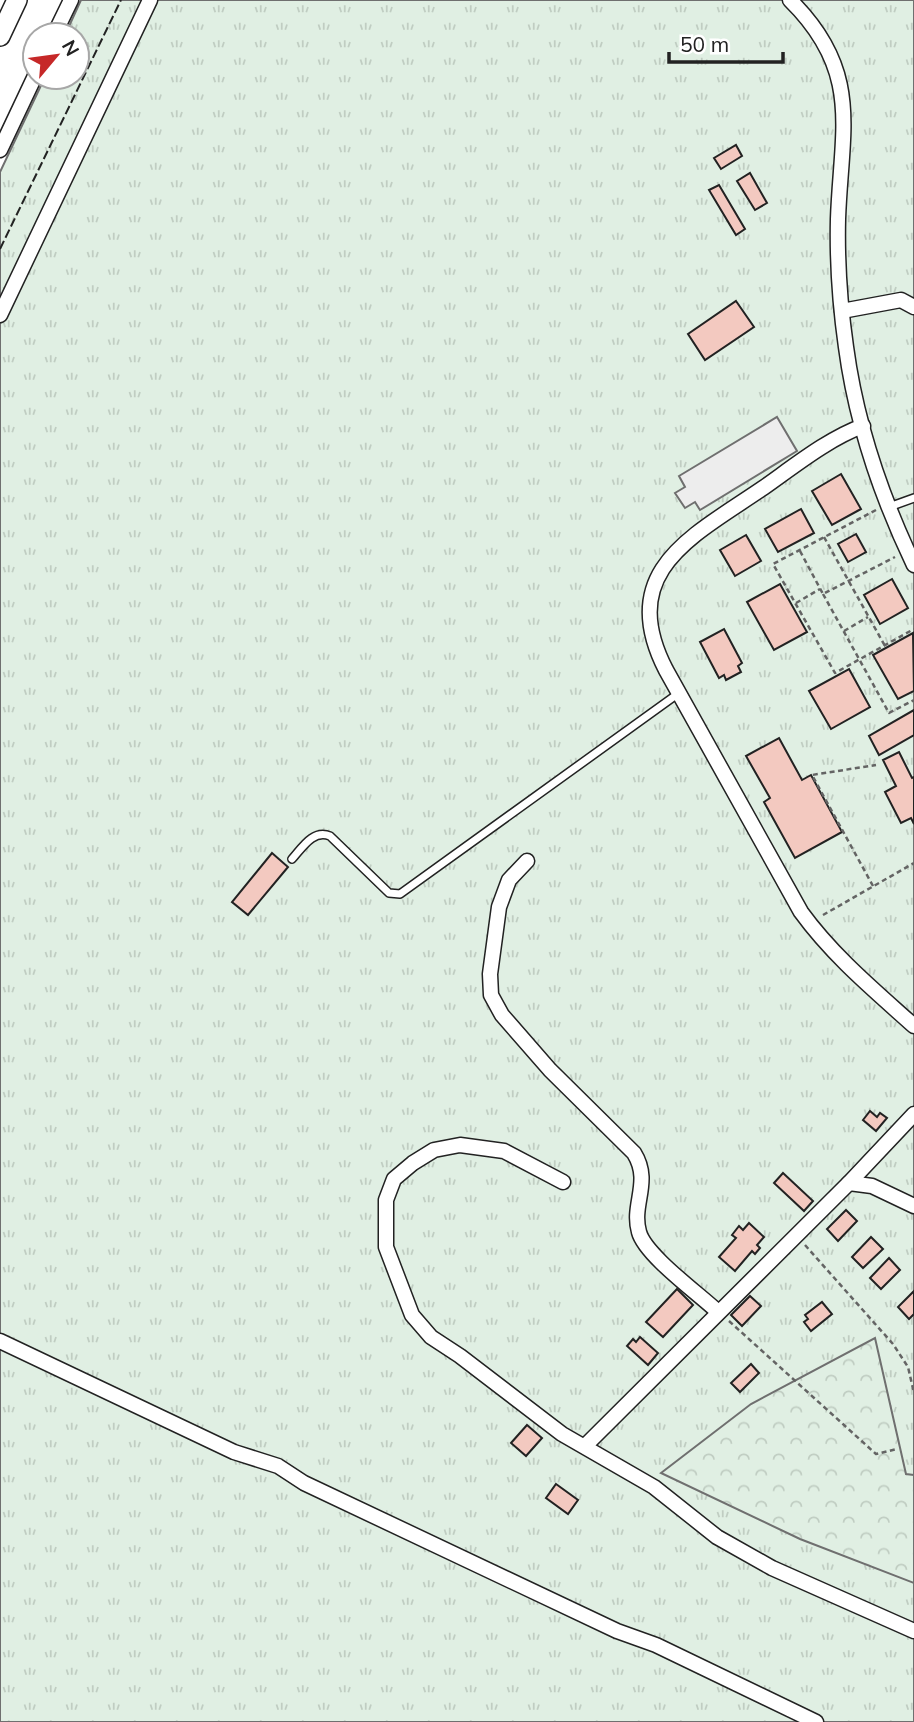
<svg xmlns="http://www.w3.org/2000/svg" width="914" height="1722" font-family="Mulish,sans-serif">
<defs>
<pattern id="grass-tufts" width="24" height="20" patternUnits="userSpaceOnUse" patternTransform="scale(1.75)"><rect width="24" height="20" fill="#e0efe3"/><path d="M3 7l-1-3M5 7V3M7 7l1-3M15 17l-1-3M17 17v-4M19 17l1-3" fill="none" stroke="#c0cdc2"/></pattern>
<pattern id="forest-crowns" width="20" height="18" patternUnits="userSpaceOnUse" patternTransform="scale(1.75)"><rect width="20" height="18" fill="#e0efe3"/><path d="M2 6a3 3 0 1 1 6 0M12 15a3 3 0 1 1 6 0" fill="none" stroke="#c0cdc2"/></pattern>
</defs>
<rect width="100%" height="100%" fill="#fff"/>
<polygon fill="url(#grass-tufts)" stroke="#6f6f6f" stroke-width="2" points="81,0 914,0 914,1722 0,1722 0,172 45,77 77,77 77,35 65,35"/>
<polygon fill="url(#forest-crowns)" stroke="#6f6f6f" stroke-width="2" points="875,1338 906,1474 914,1475 914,1583 800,1539 661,1473 751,1404"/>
<polygon fill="#ededed" stroke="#6f6f6f" stroke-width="2" points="777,417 797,451 700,510 695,502 685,508 675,493 685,487 679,476"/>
<g fill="#f3c9c0" stroke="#222" stroke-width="2">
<polygon points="736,145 742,156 721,169 714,158"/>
<polygon points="750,173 767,203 755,210 737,181"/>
<polygon points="719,185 745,229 736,235 709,190"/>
<polygon points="736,301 754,327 705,360 688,334"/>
<polygon points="841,474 861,509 832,525 812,491"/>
<polygon points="801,509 814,533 778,552 765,529"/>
<polygon points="856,534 866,552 848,562 838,544"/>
<polygon points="746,535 761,561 735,576 720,550"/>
<polygon points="892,579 908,608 880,624 864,595"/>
<polygon points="780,584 807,632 774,650 747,602"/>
<polygon points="724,629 742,663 738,666 741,672 726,680 724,675 719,678 700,642"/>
<polygon points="913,633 914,691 898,699 873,655"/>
<polygon points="849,669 870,707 831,729 809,691"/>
<polygon points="914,710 914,735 879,755 869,736"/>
<polygon points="779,738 802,780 811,775 842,832 795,858 764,802 770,798 746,756"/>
<polygon points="899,752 912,778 914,777 914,824 911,818 901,823 885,792 896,786 883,760"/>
<polygon points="272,853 288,867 248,915 232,902"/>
<polygon points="870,1111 877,1117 880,1113 887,1118 876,1131 863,1120"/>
<polygon points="783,1173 813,1201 804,1211 774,1183"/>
<polygon points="846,1210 857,1221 838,1241 827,1229"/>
<polygon points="749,1223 764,1237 757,1245 760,1248 755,1254 752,1251 735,1271 719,1257 736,1238 732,1235 739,1226 743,1230"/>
<polygon points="871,1237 883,1249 863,1268 852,1257"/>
<polygon points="889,1258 900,1270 881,1289 870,1278"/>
<polygon points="677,1289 693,1305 663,1337 646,1322"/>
<polygon points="914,1291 914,1314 909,1319 898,1307"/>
<polygon points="750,1296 761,1306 742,1326 731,1315"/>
<polygon points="822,1302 832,1314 811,1331 804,1322 808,1319 805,1315"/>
<polygon points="640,1337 658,1353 648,1365 627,1346 633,1339 636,1342"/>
<polygon points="751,1364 759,1373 740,1392 731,1383"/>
<polygon points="527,1425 542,1438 526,1456 511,1443"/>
<polygon points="556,1484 578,1500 568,1514 546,1498"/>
</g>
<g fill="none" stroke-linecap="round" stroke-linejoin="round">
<g stroke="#222" stroke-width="10">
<g id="lane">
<polyline points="889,507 914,498"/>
<path d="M292,859C302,848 313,829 330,836L389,893L400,894L679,693"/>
</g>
</g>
<g stroke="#222" stroke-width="17">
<g id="street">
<path d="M790,0C863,72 841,130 838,219C837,261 840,305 846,347C856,422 881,496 914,565"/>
<polyline points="54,35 71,0"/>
<polyline points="0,150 35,76"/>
<polyline points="842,311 901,300 914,307"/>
<polyline points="0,315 150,0"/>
<path d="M863,426C829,438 793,467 763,488C693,536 615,571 666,670L801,912C833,956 874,990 914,1026"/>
<path d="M527,861L509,880L499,907L490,974L491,995L502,1015L550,1070L634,1153C652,1182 631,1204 639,1232C645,1255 699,1294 718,1312"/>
<polyline points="563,1182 504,1151 460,1145 434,1150 413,1163 394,1179 386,1200 386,1247 412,1315 431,1337 460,1356 562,1434 654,1487 717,1537 772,1568 914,1631"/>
<polyline points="849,1183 872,1186 914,1206"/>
<polyline points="0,1341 234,1452 278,1466 304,1483 617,1631 656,1645 816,1722"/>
<polyline points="585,1446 849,1183 914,1114"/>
</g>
</g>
<g stroke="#222" stroke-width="22">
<polyline id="secondary" points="0,36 17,0"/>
</g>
<g stroke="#646464" stroke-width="2.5" stroke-dasharray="5 3.5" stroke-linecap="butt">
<polyline points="876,510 773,564 835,673 914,629"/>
<polyline points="824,537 885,646"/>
<polyline points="800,551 823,594 895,557"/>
<polyline points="823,594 889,713 914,700"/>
<polyline points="796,603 820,589"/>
<polyline points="844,631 868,617"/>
<polyline points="873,886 812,775 876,765"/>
<polyline points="823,915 914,863"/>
<polyline points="805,1245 893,1344 908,1367 914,1393"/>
<polyline points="729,1321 876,1454 897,1449"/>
</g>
<use href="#lane" stroke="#fff" stroke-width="7"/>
<use href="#street" stroke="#fff" stroke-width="14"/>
<use href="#secondary" stroke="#fff" stroke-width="19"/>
<polyline stroke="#222" stroke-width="2" stroke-dasharray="9 3.5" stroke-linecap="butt" points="0,249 121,0"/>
</g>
<g transform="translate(56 56) rotate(61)"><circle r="33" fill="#ffffff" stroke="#a7a7a7" stroke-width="2"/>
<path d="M0-5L12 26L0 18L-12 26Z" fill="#c62828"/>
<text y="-10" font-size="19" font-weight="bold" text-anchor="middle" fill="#222222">N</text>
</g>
<path d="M669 52v10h114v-10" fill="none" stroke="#222222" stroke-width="3.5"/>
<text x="680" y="52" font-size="21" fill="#222222" stroke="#ffffff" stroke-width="5" paint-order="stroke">50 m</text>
</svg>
